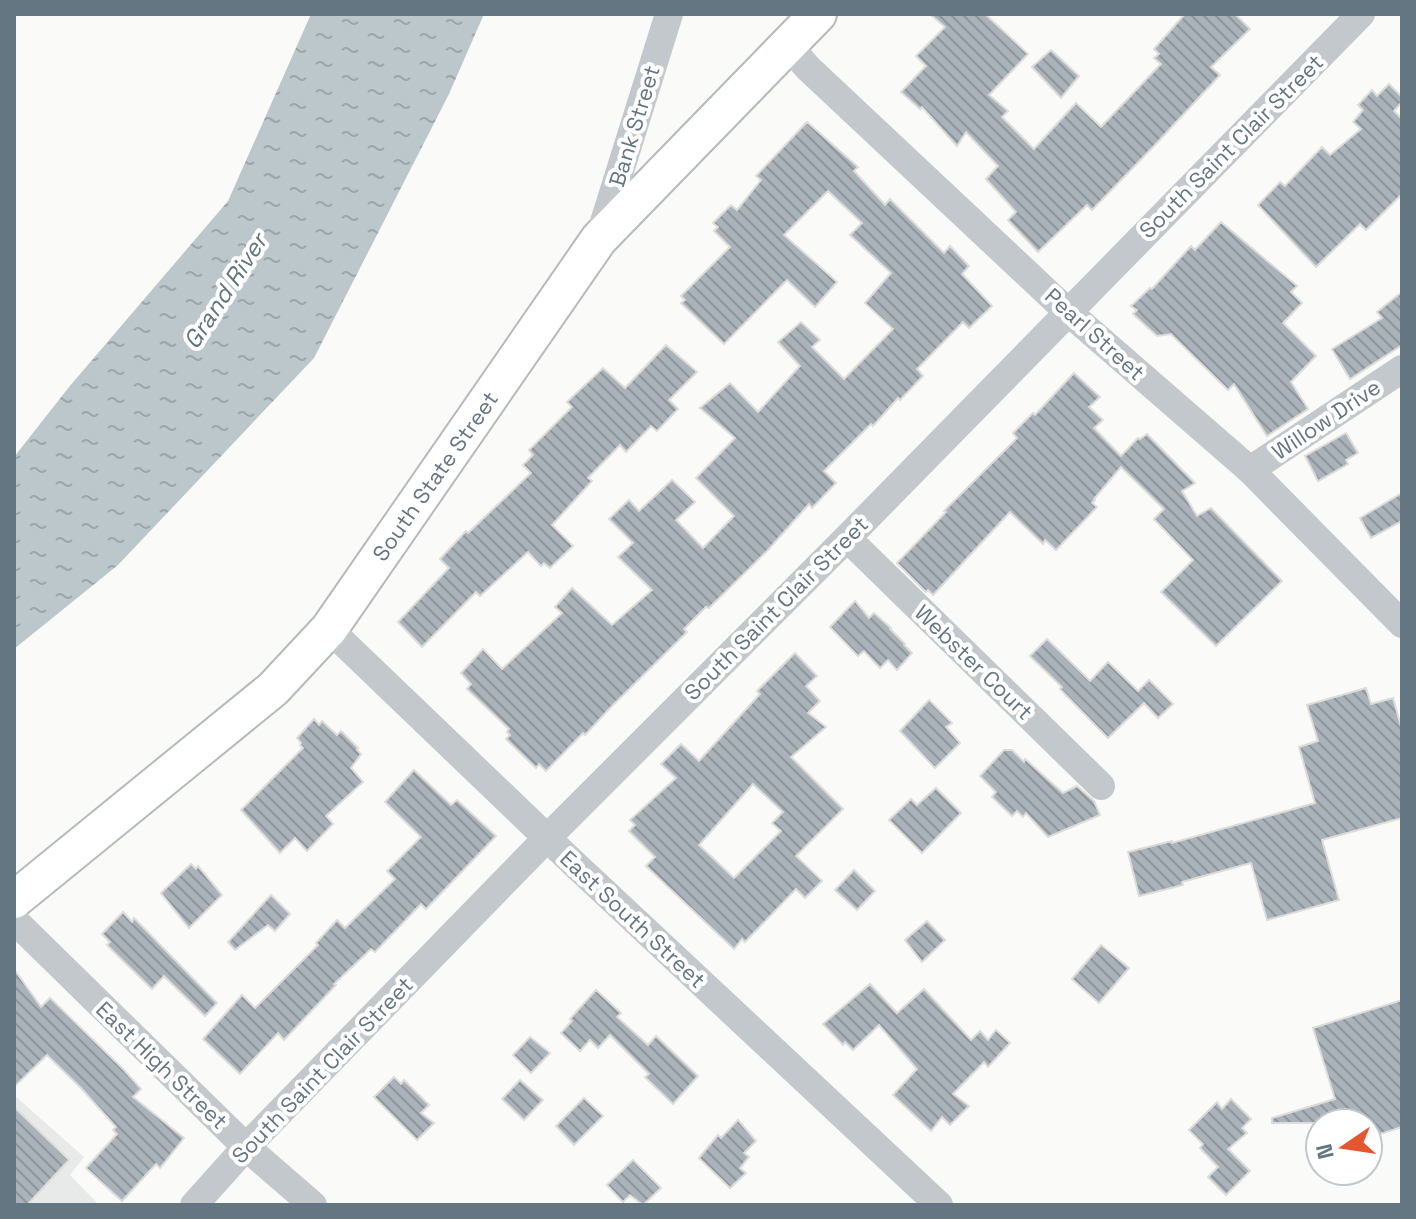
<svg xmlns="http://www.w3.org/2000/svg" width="1416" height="1219" font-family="'Space Grotesk',sans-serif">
<defs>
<pattern id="water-ripples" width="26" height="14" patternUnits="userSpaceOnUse" patternTransform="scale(2)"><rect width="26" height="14" fill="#bbc7cb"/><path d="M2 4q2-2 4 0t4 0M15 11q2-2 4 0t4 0" fill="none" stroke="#9ca6aa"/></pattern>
<pattern id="building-back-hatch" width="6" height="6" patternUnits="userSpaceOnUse" patternTransform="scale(2)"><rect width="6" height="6" fill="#aab3b9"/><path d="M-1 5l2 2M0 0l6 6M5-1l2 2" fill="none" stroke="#8e969c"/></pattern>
</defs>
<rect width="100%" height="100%" fill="#fafaf8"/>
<polygon fill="#e8e9e9" points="14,1095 84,1157 70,1175 99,1205 14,1205"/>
<polygon fill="url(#water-ripples)" points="311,14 484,14 449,94 314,358 118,565 14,649 14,457 69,387 228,201"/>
<g fill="url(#building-back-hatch)" stroke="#dcdcda" stroke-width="2" fill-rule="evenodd">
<polygon points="930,14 985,14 1028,54 989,95 1008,111 1002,117 1034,149 1076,103 1101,127 1161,64 1154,58 1159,54 1154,49 1185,14 1235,14 1250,29 1211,67 1220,75 1153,147 1092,210 1087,205 1038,252 1008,220 1016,212 986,179 998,166 966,132 957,146 922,107 920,109 901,92 926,66 916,56 945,27"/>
<polygon points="1051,50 1079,76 1061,98 1032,67"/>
<polygon points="1389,84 1402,97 1402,102 1394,111 1402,119 1402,194 1366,230 1360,224 1316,267 1258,205 1280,182 1285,186 1322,147 1330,155 1361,129 1353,122 1363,110 1358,105 1372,90 1377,96"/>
<polygon points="807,122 858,167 854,171 885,205 890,199 944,253 950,246 969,266 962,274 992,306 969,328 963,322 917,369 923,376 900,400 898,398 873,426 871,424 824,471 836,483 812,508 809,504 767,551 709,608 706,607 684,629 687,632 610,708 585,735 583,733 546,771 539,764 536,768 506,739 510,735 507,732 509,729 467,689 471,684 461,673 483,649 502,669 562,613 555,607 572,588 612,625 652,590 618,557 633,543 609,519 629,500 639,511 672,480 695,502 676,520 703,548 734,516 696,478 735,438 700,408 730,383 758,412 800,366 778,342 801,322 820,340 812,347 844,379 893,329 865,303 891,273 850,235 862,223 828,191 784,235 837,282 815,307 787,280 724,344 681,303 685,300 681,296 730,247 714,231 718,227 713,223 731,205 737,210 761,180 756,176"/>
<polygon points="1221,222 1297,286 1291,292 1302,303 1283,323 1316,356 1291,382 1308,409 1267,436 1234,384 1228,390 1171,334 1157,336 1133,314 1137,310 1131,306 1150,288 1152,289 1191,246 1195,250"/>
<polygon points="1402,292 1402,345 1350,379 1332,349 1382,318 1377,312"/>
<polygon points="666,345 697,372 669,400 678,409 657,431 651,426 626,452 620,445 588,478 592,481 552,525 573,546 550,568 544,563 541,566 528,552 480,596 476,592 422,647 398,622 449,568 440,559 466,531 468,533 531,473 523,465 533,455 529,450 572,407 567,402 603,368 625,388"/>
<polygon points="1074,373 1100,397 1089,407 1103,420 1094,428 1121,456 1138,438 1140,439 1147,434 1195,483 1182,491 1197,516 1211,508 1282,581 1216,646 1161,592 1193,560 1154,519 1164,509 1121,467 1094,499 1095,500 1092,503 1097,507 1056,550 1045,540 1043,544 1010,512 933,595 928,590 926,592 897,563 946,512 944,511 1017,438 1013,433 1033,413 1035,415"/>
<polygon points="1346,433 1358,453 1346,460 1348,464 1318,481 1305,456"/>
<polygon points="1402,493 1402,521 1371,538 1360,518"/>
<polygon points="855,601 869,618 874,613 891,628 890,629 905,644 904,645 912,653 897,670 888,660 880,668 864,651 858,656 830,627"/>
<polygon points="1047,639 1090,681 1108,662 1138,691 1149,680 1173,704 1158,718 1144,703 1108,738 1060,689 1062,687 1030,656"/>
<path d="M795,653L817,676L806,686L820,701L808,713L826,727L791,757L843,809L796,856L822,881L805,898L796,889L745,942L742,939L734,949L646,866L655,857L629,831L635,825L630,820L676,778L661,764L681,744L699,761L760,694L757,691ZM753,784L783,812L772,823L781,831L734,878L699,845Z"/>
<polygon points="1366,688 1371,704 1393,698 1402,730 1402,818 1322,840 1339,900 1267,920 1251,863 1182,882 1183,885 1139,896 1128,852 1172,841 1172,843 1315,803 1299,747 1318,741 1307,705"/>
<polygon points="929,700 952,723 946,727 960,743 935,768 900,731"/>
<polygon points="314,719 319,725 322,721 337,735 341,731 358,748 357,750 361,754 351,768 363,782 326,816 333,824 307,851 295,838 280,853 241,810 303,748 300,745 301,743 297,738"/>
<polygon points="1004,750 1012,750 1024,762 1025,759 1063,793 1077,786 1094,801 1100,815 1048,837 1026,813 1023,817 1017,811 1012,816 992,797 996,792 980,776"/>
<polygon points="414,770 451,805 457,800 496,836 426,909 421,904 375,952 371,949 334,984 336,985 284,1040 278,1033 240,1074 203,1039 242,995 255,1008 318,945 316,943 337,920 345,928 395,879 387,871 421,837 385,802"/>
<polygon points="936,788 961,813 922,853 889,820 911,799 917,805"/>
<polygon points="191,864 196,869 198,866 222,895 189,928 161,893"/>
<polygon points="854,870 875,891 857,910 835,890"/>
<polygon points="271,895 290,914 275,931 268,925 235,950 228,942"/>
<polygon points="123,912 132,922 134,918 217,1003 205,1016 164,976 152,989 107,945 110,942 102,934"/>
<polygon points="927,921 945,940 922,962 905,940"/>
<polygon points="1101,945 1129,968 1099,1003 1072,979"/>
<polygon points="14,969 41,1007 50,998 123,1069 141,1089 133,1097 184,1138 160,1168 156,1164 122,1201 86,1168 117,1134 113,1130 116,1127 82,1089 47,1055 14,1087"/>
<polygon points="870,984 897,1013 924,989 971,1040 980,1031 988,1040 996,1030 1010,1043 988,1067 984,1062 953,1094 969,1106 950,1125 942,1117 931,1131 893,1095 917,1069 879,1025 853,1050 845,1042 843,1045 823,1024"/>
<polygon points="596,990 621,1013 617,1017 648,1045 656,1036 698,1076 673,1104 645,1077 649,1074 610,1035 598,1048 590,1040 580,1051 561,1033 572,1021 570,1019"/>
<polygon points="1402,1000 1402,1127 1368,1138 1368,1123 1272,1123 1272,1118 1335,1099 1313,1028"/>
<polygon points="530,1037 550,1053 531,1073 513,1055"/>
<polygon points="394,1077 401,1084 404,1080 429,1105 421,1113 434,1123 417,1140 374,1097"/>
<polygon points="520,1080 543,1100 524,1120 502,1099"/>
<polygon points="584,1098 603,1116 574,1145 556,1126"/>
<polygon points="1231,1099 1251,1119 1242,1128 1247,1133 1228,1149 1250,1171 1226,1195 1208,1177 1218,1167 1200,1148 1203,1144 1189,1130 1217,1102 1222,1109"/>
<polygon points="14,1107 69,1160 27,1205 14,1205"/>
<polygon points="738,1120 756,1141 744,1153 749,1157 740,1168 746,1173 730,1188 699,1158 718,1135 721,1138"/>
<polygon points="633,1160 661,1188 643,1205 630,1195 623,1202 607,1185"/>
</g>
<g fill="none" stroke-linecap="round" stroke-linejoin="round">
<g stroke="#b5babe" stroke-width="40">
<polyline id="major" points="14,900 273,689 329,629 599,239 818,14"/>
</g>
<g stroke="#c3c8cc" stroke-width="28">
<polyline points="788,45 808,68 1067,311 1250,470 1402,624"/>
<polyline points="599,238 669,14"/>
<polyline points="1250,470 1402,369"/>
<polyline points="847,538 1101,786"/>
<polyline points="329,629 568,858 939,1205"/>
<polyline points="14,920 246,1147 313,1205"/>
<polyline points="194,1205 246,1147 547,838 847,538 1361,14"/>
</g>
<use href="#major" stroke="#fff" stroke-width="36"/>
</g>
<g text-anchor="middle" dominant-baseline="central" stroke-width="8" stroke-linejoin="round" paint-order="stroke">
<g font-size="22" fill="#657683" stroke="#fff">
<text transform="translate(634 126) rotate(-73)">Bank Street</text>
<text transform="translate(1231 146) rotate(-45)">South Saint Clair Street</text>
<text transform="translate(1095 334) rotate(42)">Pearl Street</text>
<text transform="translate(1326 419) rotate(-34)">Willow Drive</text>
<text transform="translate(435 476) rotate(-55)">South State Street</text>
<text transform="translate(776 608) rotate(-45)">South Saint Clair Street</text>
<text transform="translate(974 662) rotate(44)">Webster Court</text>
<text transform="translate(633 919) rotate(43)">East South Street</text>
<text transform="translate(162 1065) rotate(44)">East High Street</text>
<text transform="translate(322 1070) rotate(-46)">South Saint Clair Street</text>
</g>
<g font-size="24" font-style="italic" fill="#60757c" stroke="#fff">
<text transform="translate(225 291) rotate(-57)">Grand River</text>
</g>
</g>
<rect width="1416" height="1219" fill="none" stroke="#657683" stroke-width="32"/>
<g transform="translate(1344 1147) rotate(257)"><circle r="38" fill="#ffffff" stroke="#c1c8cd" stroke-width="2"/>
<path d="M0-6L14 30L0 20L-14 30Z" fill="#e4572e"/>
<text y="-12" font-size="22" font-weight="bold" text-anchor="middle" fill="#657683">N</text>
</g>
</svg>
